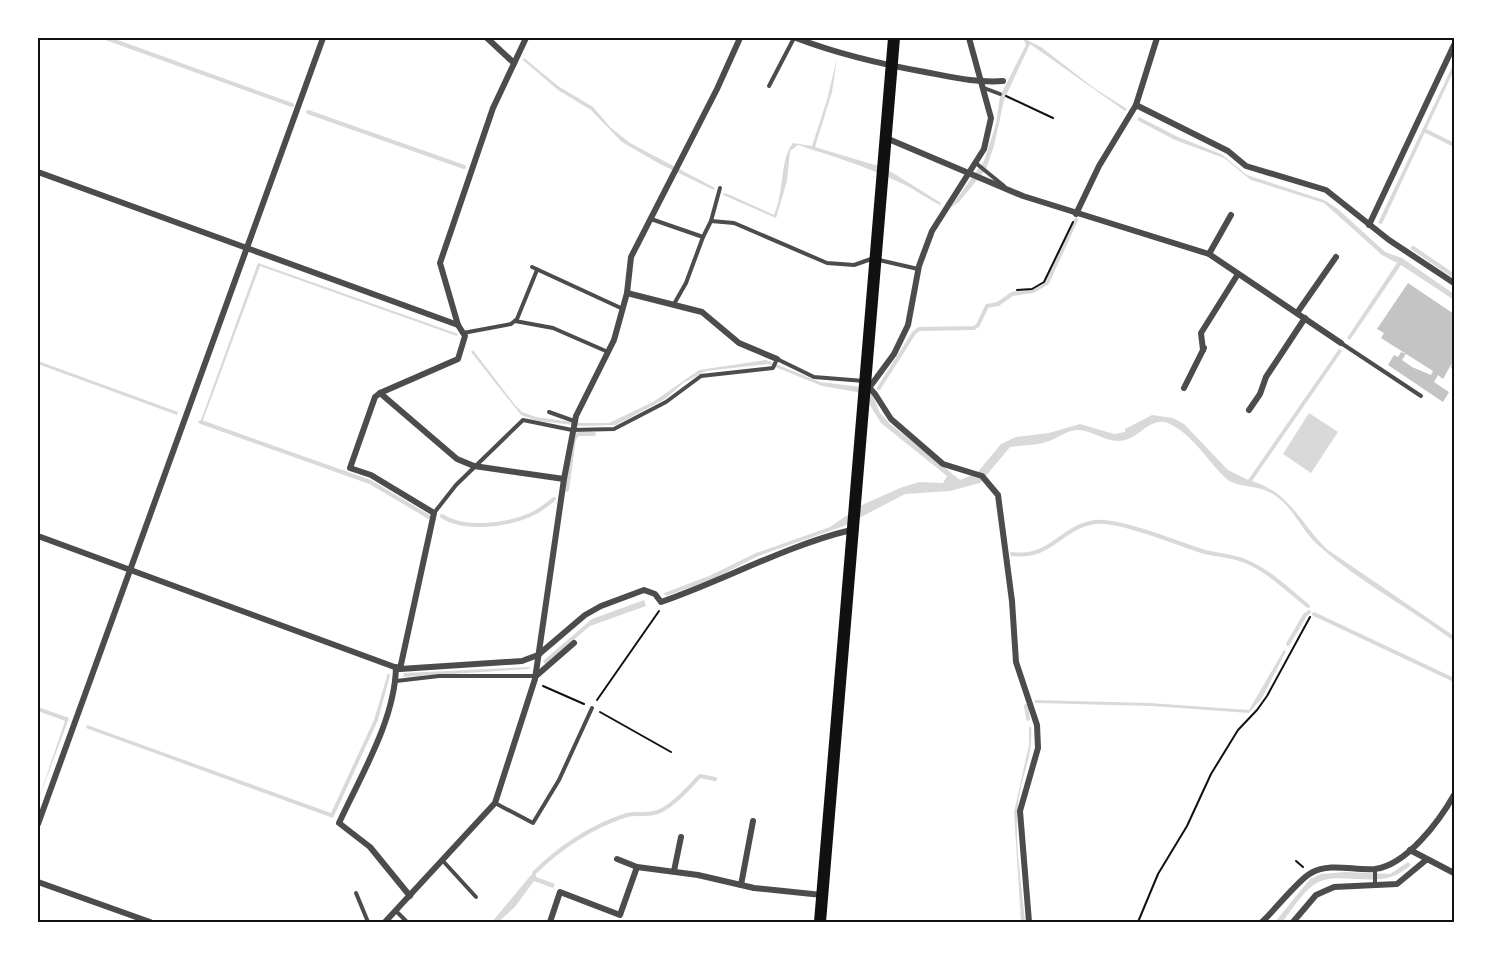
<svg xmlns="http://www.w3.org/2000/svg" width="1492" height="960" font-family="'DM Sans',sans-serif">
<rect width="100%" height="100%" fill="#fff"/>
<g fill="#d9d9d9">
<polygon points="1023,38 1041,47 1094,88 1127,109 1125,111 1030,44 1004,100 994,146 986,169 959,202 950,208 984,161 996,124 1000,96 1026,45"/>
<polygon points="524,58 558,86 593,107 610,127 630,143 715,188 714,190 660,164 622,142 591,110 558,90 523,60"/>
<path d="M837,58L832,92L815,147L885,168L941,203L940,205C926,198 913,188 899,182C867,167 832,156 798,145L790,151L787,181L776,218L723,195L724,193L730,195L774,215C784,193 780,158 793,143L812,146L827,100Z"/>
<polygon points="1454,63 1454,70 1382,224 1378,223"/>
<polygon points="1139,117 1178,137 1221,154 1247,175 1324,200 1338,209 1385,252 1402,258 1454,294 1454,300 1401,265 1350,340 1347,338 1397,263 1382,255 1324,203 1251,180 1224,158 1175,140 1137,120"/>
<polygon points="258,263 458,334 457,336 260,266 202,423 197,422 201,420"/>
<path d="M1339,349L1342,351L1252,481C1292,494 1300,524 1328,550L1454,636V641C1411,609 1358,581 1318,545C1301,530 1293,506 1273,494C1258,485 1244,488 1229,481C1209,464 1194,435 1170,424C1151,415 1142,436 1125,440C1107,445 1093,429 1076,430C1065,431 1057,439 1046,442C1034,446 1023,445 1010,447L980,483L950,491L905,494L844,526L758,556L713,579L666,596L664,593L709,576L756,553L830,527L862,505L900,488L919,482L943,483L947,476L881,423L865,397L857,392L822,386L768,364L706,371L683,383L665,399L616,425L583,426L538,421L521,415L471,352L473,350L515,405L522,412L536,417L579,423H609L653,402L699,370L766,360L820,382L861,387L873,396L880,413L890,424L960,480L977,473L1001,444L1016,437L1049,433L1080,424L1114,434L1125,432V429L1152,415L1173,418L1184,424L1228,470L1248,480Z"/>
<polygon points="38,361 178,412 177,415 38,364"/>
<polygon points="1309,413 1338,432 1311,473 1283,454"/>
<polygon points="644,600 646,606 590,626 545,664 543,661 592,619"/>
<polygon points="1284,650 1286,651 1262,698 1249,713 1152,706 1035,703 1035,700 1150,703 1249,710"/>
<polygon points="530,667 529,669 403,677 404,673"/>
<polygon points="388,673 390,675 378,720 333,818 86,728 87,725 331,813 374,720"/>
<polygon points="38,707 69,718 38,801 65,721 38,711"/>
<path d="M1029,727H1031C1034,755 1020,778 1018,805C1014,843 1022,884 1025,922H1021L1014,812L1029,745Z"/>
<path d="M1408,862L1411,865C1379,895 1339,866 1312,886C1300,896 1291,911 1282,922H1275L1310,879L1321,874L1345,872L1390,874Z"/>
<polygon points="531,875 555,884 553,888 534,881 515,907 498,922 492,922"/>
</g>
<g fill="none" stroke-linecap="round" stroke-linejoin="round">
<g stroke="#d9d9d9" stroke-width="4">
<polyline points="106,38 292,105"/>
<polyline points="308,112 464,167"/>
<polyline points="1424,130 1454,145"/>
<polyline points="1413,248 1454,276"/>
<polyline points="879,388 914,333 919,329 974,328 978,325 987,306 998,304 1012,294 1033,291 1047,283 1076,220"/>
<polyline points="201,422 370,482 429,517"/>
<polyline points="567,490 574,439 578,434 594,434"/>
<path d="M442,516C464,531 507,525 530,515C539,511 547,505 554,499"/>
<path d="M1012,554C1052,559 1060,527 1095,522C1120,519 1178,544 1205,552C1218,555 1233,556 1245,561C1268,570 1289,591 1308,606"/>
<polyline points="1314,614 1454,680"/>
<polyline points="1288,644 1305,615 1309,612"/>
<polyline points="1026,706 1028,719"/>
<path d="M534,877V873C559,848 592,826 627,815C639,812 650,817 662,810C677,802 688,788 700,776L715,779"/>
</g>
</g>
<polygon fill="#c4c4c4" points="1408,283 1454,314 1454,369 1451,368 1452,363 1443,379 1438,375 1434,382 1449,392 1443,402 1388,365 1394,355 1398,357 1401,352 1406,354 1402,360 1412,367 1431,375 1433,371 1381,338 1384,333 1377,329"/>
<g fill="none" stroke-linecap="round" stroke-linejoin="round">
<g stroke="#111" stroke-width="2">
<polyline points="1006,96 1053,118"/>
<polyline points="1017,290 1032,289 1044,282 1073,222"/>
<polyline points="543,686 584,704"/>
<polyline points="597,700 659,611"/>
<polyline points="600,712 671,752"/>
<polyline points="1296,861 1303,867"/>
<polyline points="1138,922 1158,874 1187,826 1211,774 1238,730 1257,710 1267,696 1310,617"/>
</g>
<g stroke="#4c4c4c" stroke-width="4">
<polyline points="769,86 794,38"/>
<polyline points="984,88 1000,94"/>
<polyline points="977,164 1004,186"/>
<polyline points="651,219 703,237 711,221 734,223 827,263 854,265 874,258"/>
<polyline points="711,221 720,188"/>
<polyline points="879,260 918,269"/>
<polyline points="532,267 623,309"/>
<polyline points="674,304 686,283 703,237"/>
<polyline points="515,321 553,328 608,352"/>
<polyline points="463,333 511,324 517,319 537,270"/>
<polyline points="1341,343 1421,396"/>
<polyline points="549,412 574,421"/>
<polyline points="434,513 456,485 523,420 572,430 614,429 666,402 701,376 773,368 777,359 814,377 864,381"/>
<polyline points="396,681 439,676 536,676"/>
<polyline points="495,803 533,823 559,780 592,708"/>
<polyline points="443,861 476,897"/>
<polyline points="1375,870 1375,886"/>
<polyline points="356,893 368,922"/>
<polyline points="396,911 407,922"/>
</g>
<g stroke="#4c4c4c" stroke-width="6">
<polyline points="487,38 514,63"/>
<polyline points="526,38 493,108 440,263 458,325 465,336 458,359 380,393 457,459 474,466 564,479"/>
<path d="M796,38C838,54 880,64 925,72C952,77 976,83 1003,81"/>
<polyline points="1136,105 1157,38"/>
<polyline points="886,138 1023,196 1209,254 1341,343"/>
<polyline points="38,172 458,325"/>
<polyline points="1076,214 1099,166 1136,105 1228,151 1246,166 1326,190 1389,240 1454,283"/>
<polyline points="1369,225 1454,45"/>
<polyline points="1209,254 1231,215"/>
<polyline points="627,293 702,312 739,343 777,359"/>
<polyline points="1297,313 1336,257"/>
<polyline points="1203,350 1201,333 1238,274"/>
<polyline points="865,383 875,394 891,419 943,464 982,476 998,495 1012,601 1016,662 1037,725 1038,748 1020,811 1029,922"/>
<polyline points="869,388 894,354 908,325 919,266 932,231 984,149 991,118 969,38"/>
<polyline points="1184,388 1204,348"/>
<polyline points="380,393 375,397 350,468 371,475 434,513 400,669"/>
<polyline points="1249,410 1260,394 1266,377 1305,318"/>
<path d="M38,536L400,669L522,661L538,655L585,615L601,606L644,590L655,594L661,602C725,580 785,546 851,530"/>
<path d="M396,667C395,720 361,775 339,823L370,847L410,896"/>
<polyline points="536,676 574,643"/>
<polyline points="38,824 323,38"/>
<polyline points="1410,850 1454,873"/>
<polyline points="617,859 637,867 698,875 754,888 822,895"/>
<polyline points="674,871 681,837"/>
<polyline points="38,882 150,922"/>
<polyline points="741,885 753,821"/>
<polyline points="385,922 495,803 535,679 564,479 576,416 614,340 627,293 631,257 717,89 740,38"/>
<polyline points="550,922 560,892 620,915 637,867"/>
<path d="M1262,922C1274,911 1299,879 1311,873C1331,862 1354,871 1375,869C1407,865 1440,820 1454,795"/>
<polyline points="1293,922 1316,895 1334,887 1397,884 1426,860"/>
</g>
<polyline stroke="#111" stroke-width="12" points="820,922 894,38"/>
</g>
<rect width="1492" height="960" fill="none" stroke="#ffffff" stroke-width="78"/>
<rect x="39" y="39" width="1414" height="882" fill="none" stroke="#111" stroke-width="2"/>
</svg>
